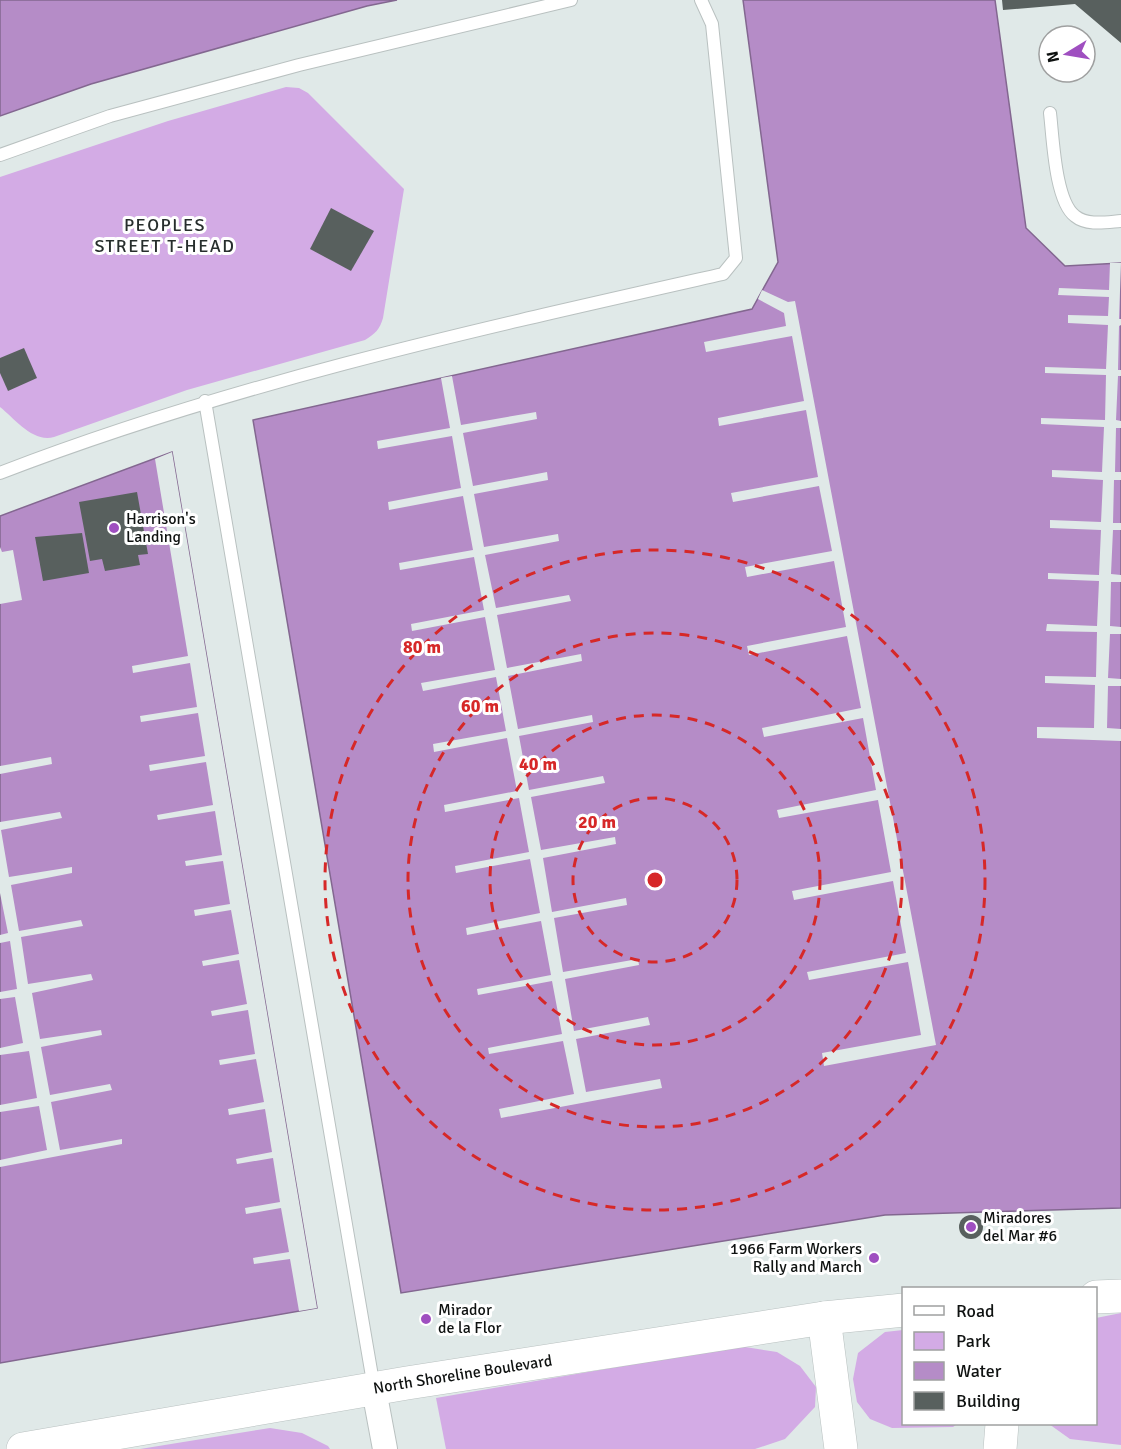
<svg xmlns="http://www.w3.org/2000/svg" width="1121" height="1449" font-family="Signika,sans-serif">
<rect width="100%" height="100%" fill="#e0e9e8"/>
<g fill="#d3abe5">
<path d="M286,87L299,88L308,93L404,189L383,318C380,329 375,334 365,340L187,390L54,437C33,443 15,419 0,407V177L168,121Z"/>
<polygon points="1121,1313 1121,1445 1070,1439 1049,1424 1096,1424 1096,1318"/>
<polygon points="903,1330 904,1424 957,1424 953,1427 892,1428 870,1419 857,1402 853,1379 858,1353 885,1332"/>
<polygon points="739,1346 777,1352 800,1366 816,1387 815,1407 785,1439 755,1449 446,1449 436,1398"/>
<polygon points="270,1428 302,1433 328,1446 330,1449 140,1449"/>
</g>
<g fill="#b58cc7" stroke="#836790" stroke-width="1.5">
<polygon points="0,0 397,0 367,6 91,84 0,116"/>
<polygon points="743,0 995,0 1026,228 1065,266 1121,263 1121,1208 885,1215 401,1293 253,420 752,309 778,262"/>
<polygon points="172,452 317,1308 0,1363 0,516"/>
</g>
<g fill="#e0e9e8">
<polygon points="1110,263 1121,263 1119,319 1121,319 1121,325 1119,326 1118,370 1121,370 1121,376 1118,376 1116,420 1121,421 1121,428 1116,428 1115,472 1121,472 1121,480 1114,480 1113,523 1121,523 1121,530 1113,530 1111,574 1121,575 1121,582 1111,582 1110,626 1121,627 1121,634 1110,634 1108,678 1121,679 1121,686 1108,686 1107,728 1121,729 1121,741 1037,738 1037,727 1094,728 1095,685 1045,683 1045,676 1096,677 1097,632 1046,631 1047,624 1097,626 1099,581 1048,579 1048,573 1099,575 1101,530 1050,528 1050,520 1101,522 1103,480 1052,477 1052,470 1102,472 1104,427 1041,424 1041,418 1105,420 1106,375 1045,373 1045,367 1106,369 1108,325 1068,323 1068,315 1108,316 1109,297 1058,295 1059,288 1109,290"/>
<polygon points="762,290 788,302 795,301 936,1045 824,1066 822,1053 921,1035 908,962 809,980 807,972 906,953 893,881 794,900 792,891 891,872 878,800 779,818 777,810 876,790 863,718 764,737 762,728 861,708 847,636 749,655 747,646 846,627 834,561 747,577 745,567 832,551 819,486 733,502 731,493 818,477 806,410 719,426 718,418 804,401 792,336 706,352 704,342 786,326 784,313 758,299"/>
<polygon points="452,376 461,425 536,412 537,419 463,433 473,486 547,472 548,480 474,494 484,547 558,534 559,541 485,555 496,608 569,595 571,601 497,615 507,668 581,654 582,661 508,676 518,729 592,715 593,722 519,736 529,790 603,776 605,783 531,797 541,850 615,837 616,844 543,858 552,912 626,898 627,905 554,918 563,972 638,959 639,965 565,979 574,1031 648,1017 650,1025 576,1039 586,1092 660,1079 662,1088 501,1118 499,1109 574,1094 563,1041 489,1054 488,1048 562,1034 552,981 478,995 477,989 551,975 541,921 467,935 466,928 540,913 530,859 456,873 455,866 529,852 519,798 445,812 444,805 517,791 507,738 434,752 433,744 506,731 496,677 423,691 421,683 495,670 485,617 412,631 411,624 484,610 474,557 400,570 399,563 473,550 463,496 389,510 388,502 461,488 452,436 378,449 377,441 450,428 441,378"/>
<polygon points="172,452 317,1308 299,1311 290,1259 254,1264 253,1258 289,1252 281,1208 246,1214 245,1208 280,1202 273,1158 237,1164 236,1159 272,1152 265,1109 229,1115 228,1109 264,1102 256,1059 220,1065 219,1060 255,1054 248,1010 212,1016 211,1011 247,1004 239,960 203,966 202,961 239,954 231,910 195,916 194,910 230,904 223,861 186,866 185,861 222,855 215,811 158,820 157,815 213,805 206,762 150,771 149,765 205,756 198,713 141,722 140,716 197,707 190,663 133,673 132,666 188,656 155,459"/>
<polygon points="0,547 2,552 13,550 22,600 0,604"/>
<polygon points="51,757 52,764 0,774 0,766"/>
<polygon points="60,812 62,818 1,830 9,877 72,867 72,873 11,885 19,931 81,920 83,926 21,937 28,984 91,974 93,980 32,993 40,1039 101,1030 102,1035 41,1047 50,1095 110,1084 112,1090 51,1102 60,1150 122,1139 122,1144 0,1167 0,1160 47,1150 39,1106 0,1112 0,1105 37,1098 29,1051 0,1055 0,1048 23,1043 15,997 0,999 0,992 17,989 10,941 0,943 0,935 8,933 0,893 0,822"/>
</g>
<g fill="#58605e">
<polygon points="1002,0 1121,0 1121,43 1075,4 1003,10"/>
<polygon points="331,208 374,231 351,271 310,249"/>
<polygon points="24,348 37,378 8,391 0,373 0,358"/>
<polygon points="137,492 148,554 138,555 140,565 105,571 102,559 90,561 79,502"/>
<polygon points="82,533 89,573 43,581 35,537"/>
<circle cx="971" cy="1227" r="12"/>
</g>
<g fill="none" stroke-linecap="round" stroke-linejoin="round">
<g stroke="#b9c1c0" stroke-width="14">
<g id="service">
<path d="M1050,113C1053,138 1055,201 1075,216C1087,226 1107,222 1121,221"/>
<polyline points="0,155 110,116 299,65 571,0"/>
<polyline points="205,401 374,1388"/>
<path d="M0,473C233,383 479,329 723,274L736,258L712,24L701,0"/>
</g>
</g>
<g stroke="#b9c1c0" stroke-width="26">
<polyline id="minor" points="374,1390 385,1449"/>
</g>
<g stroke="#b9c1c0" stroke-width="34">
<g id="secondary">
<polyline points="824,1318 841,1449"/>
<polyline points="1000,1449 1002,1424"/>
</g>
</g>
<g stroke="#b9c1c0" stroke-width="34">
<g id="primary">
<polyline points="1096,1297 1121,1296"/>
<path id="s1" d="M23,1449L407,1383L824,1318L904,1310"/>
</g>
</g>
<use href="#service" stroke="#fff" stroke-width="12"/>
<use href="#minor" stroke="#fff" stroke-width="24"/>
<use href="#secondary" stroke="#fff" stroke-width="33"/>
<use href="#primary" stroke="#fff" stroke-width="33"/>
</g>
<g fill="none" stroke="#d62828" stroke-width="3" stroke-dasharray="10 8">
<circle cx="655" cy="880" r="82"/>
<circle cx="655" cy="880" r="165"/>
<circle cx="655" cy="880" r="247"/>
<circle cx="655" cy="880" r="330"/>
</g>
<g fill="#9f4fc0" stroke="#fff" stroke-width="2">
<circle cx="114" cy="528" r="6"/>
<circle cx="971" cy="1227" r="6"/>
<circle cx="874" cy="1258" r="6"/>
<circle cx="426" cy="1319" r="6"/>
</g>
<g text-anchor="middle" dominant-baseline="central" stroke-width="6" stroke-linejoin="round" paint-order="stroke">
<g font-size="16" fill="#0f1211" stroke="#fff" text-anchor="start">
<text x="126" y="519">Harrison's<tspan x="126" dy="18">Landing</tspan></text>
<text x="983" y="1218">Miradores<tspan x="983" dy="18">del Mar #6</tspan></text>
<text x="862" y="1249" text-anchor="end">1966 Farm Workers<tspan x="862" dy="18">Rally and March</tspan></text>
<text x="438" y="1310">Mirador<tspan x="438" dy="18">de la Flor</tspan></text>
</g>
<g font-size="16" fill="#0f1211" stroke="#fff">
<text stroke="none"><textPath href="#s1" startOffset="446">North Shoreline Boulevard</textPath></text>
</g>
<g font-size="18" letter-spacing="1.5" fill="#272e2d" stroke="#fff">
<text x="165" y="225">PEOPLES<tspan x="165" dy="21">STREET T-HEAD</tspan></text>
</g>
</g>
<circle cx="655" cy="880" r="9" fill="#d62828" stroke="#fff" stroke-width="3"/>
<g font-size="18" text-anchor="middle" font-weight="bold" fill="#d62828" stroke="#fff" stroke-width="6" stroke-linejoin="round" paint-order="stroke">
<text x="422" y="653">80 m</text>
<text x="480" y="712">60 m</text>
<text x="538" y="770">40 m</text>
<text x="597" y="828">20 m</text>
</g>
<rect x="902" y="1287" width="195" height="138" fill="#ffffff" stroke="#9fa0a0" stroke-width="1.5"/>
<rect x="914" y="1306" width="30" height="9" fill="#ffffff" stroke="#9fa0a0" stroke-width="1.5"/>
<text x="956" y="1317" font-size="18" fill="#0f1211">Road</text>
<rect x="914" y="1332" width="30" height="18" fill="#d3abe5" stroke="#9fa0a0" stroke-width="1.5"/>
<text x="956" y="1347" font-size="18" fill="#0f1211">Park</text>
<rect x="914" y="1362" width="30" height="18" fill="#b58cc7" stroke="#9fa0a0" stroke-width="1.5"/>
<text x="956" y="1377" font-size="18" fill="#0f1211">Water</text>
<rect x="914" y="1392" width="30" height="18" fill="#58605e" stroke="#9fa0a0" stroke-width="1.5"/>
<text x="956" y="1407" font-size="18" fill="#0f1211">Building</text>
<g transform="translate(1067 54) rotate(259)"><circle r="28" fill="#ffffff" stroke="#9fa0a0" stroke-width="1.5"/>
<path d="M0-4.5L10 22L0 15L-10 22Z" fill="#9f4fc0"/>
<text y="-9" font-size="16" font-weight="bold" text-anchor="middle" fill="#0f1211">N</text>
</g>
</svg>
